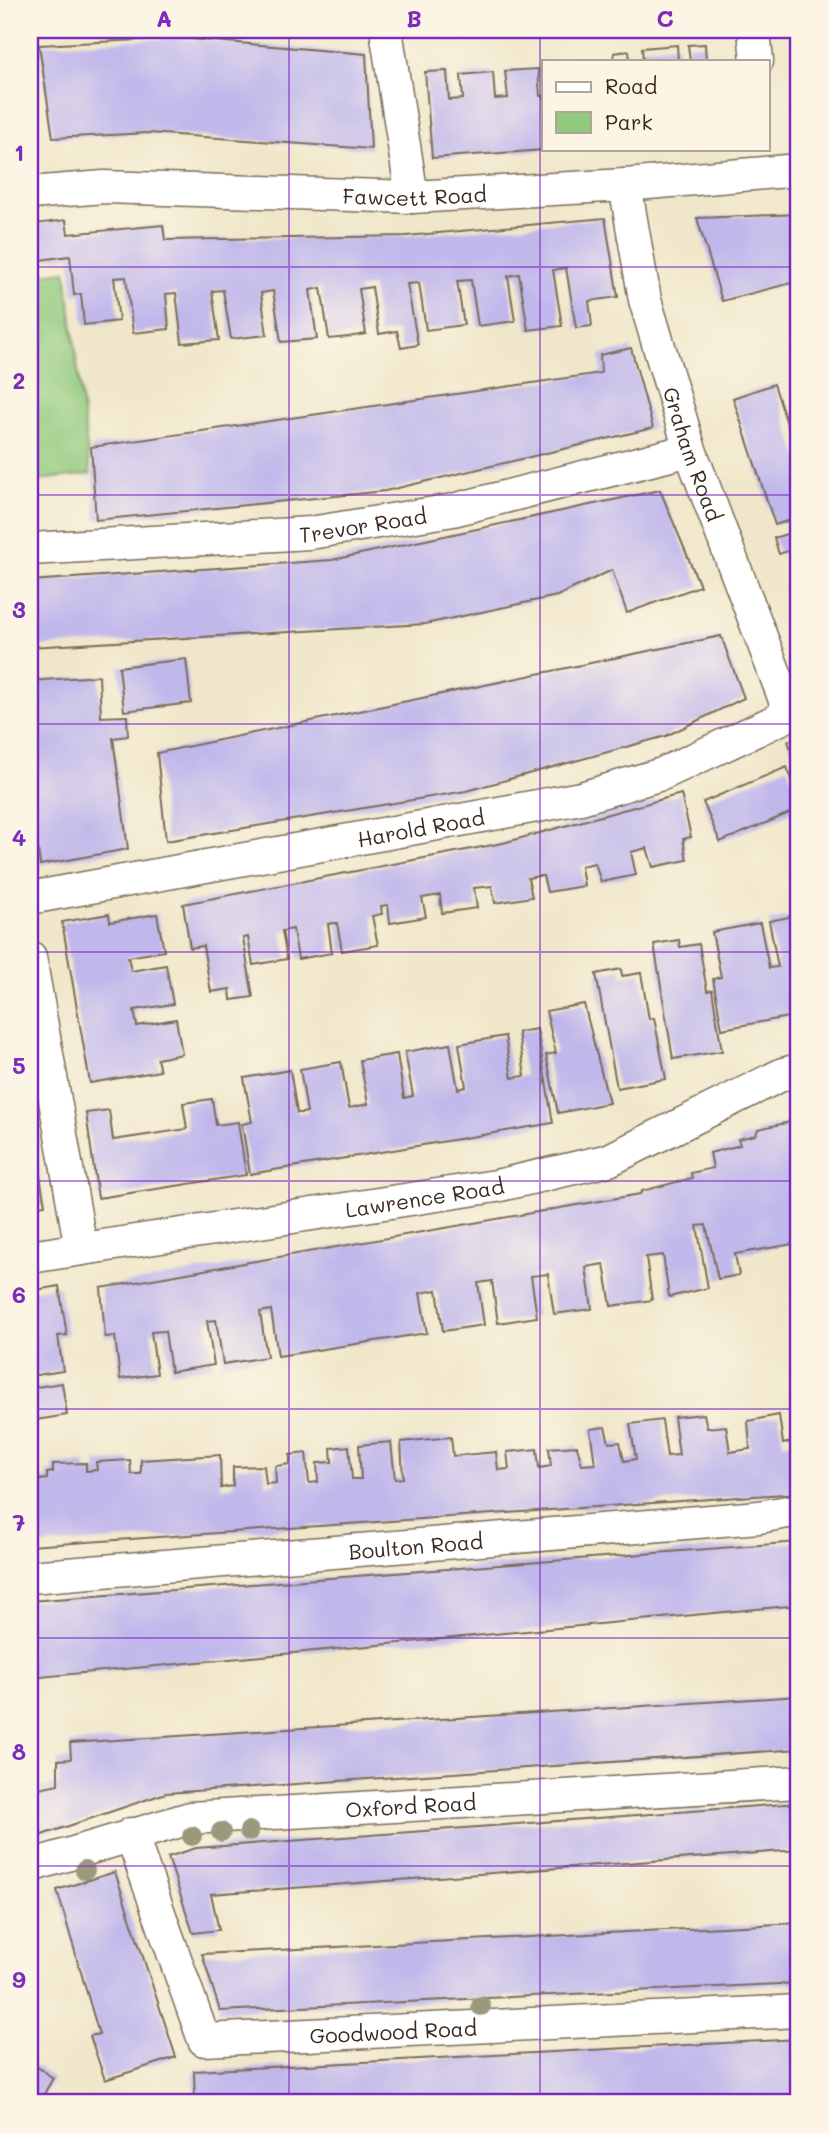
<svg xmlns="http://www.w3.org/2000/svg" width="829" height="2133" font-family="Mali,sans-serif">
<rect width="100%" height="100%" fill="#fcf5e5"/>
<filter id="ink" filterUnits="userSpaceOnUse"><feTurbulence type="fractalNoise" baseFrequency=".0143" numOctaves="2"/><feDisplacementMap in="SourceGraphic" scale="14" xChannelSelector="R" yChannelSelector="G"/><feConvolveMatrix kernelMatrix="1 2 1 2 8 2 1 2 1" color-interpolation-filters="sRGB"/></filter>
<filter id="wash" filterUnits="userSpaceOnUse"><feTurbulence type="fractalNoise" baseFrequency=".00686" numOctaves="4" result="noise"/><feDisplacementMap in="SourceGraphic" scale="28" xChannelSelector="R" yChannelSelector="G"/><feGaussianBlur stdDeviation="1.57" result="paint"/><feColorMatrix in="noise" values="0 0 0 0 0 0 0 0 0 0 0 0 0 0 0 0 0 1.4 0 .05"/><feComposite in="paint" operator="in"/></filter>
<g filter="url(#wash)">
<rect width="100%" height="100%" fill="#f0e7ca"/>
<polygon fill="#91ca7e" stroke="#667a4e" stroke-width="2" points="30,228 36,275 66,271 90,474 30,481"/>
<g id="blocks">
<g fill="#c0b7eb">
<polygon points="180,38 366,54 371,149 148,133 53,138 39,45"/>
<polygon points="705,44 706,61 690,61 688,45"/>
<polygon points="677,45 678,61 643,61 642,48"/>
<polygon points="629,51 630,61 614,61 614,53"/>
<polygon points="538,69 540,96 544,96 544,150 432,158 425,72 447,71 449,100 463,99 461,75 493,72 495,99 508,98 505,71"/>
<polygon points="799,214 799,281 722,301 697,218"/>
<polygon points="605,218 618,297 589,301 592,326 576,328 566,268 553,270 562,326 528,330 519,274 508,276 515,321 478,326 471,280 457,281 464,325 426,330 419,283 407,284 418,345 401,348 397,331 379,334 372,287 359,289 366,334 348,337 329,339 321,288 310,290 317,339 281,342 273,291 261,293 267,335 231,339 223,290 212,291 219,340 182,343 176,293 166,294 169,329 133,333 126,277 114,278 119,321 84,325 81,294 74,295 70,256 40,260 35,224 66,220 68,234 163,225 165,240 406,236"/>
<polygon points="631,348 653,428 385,491 96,520 91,447 601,373 600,355"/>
<polygon points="774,384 799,461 799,517 775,525 733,398"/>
<polygon points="660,490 700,586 627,613 612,570 557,596 425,624 30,647 30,581 332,560"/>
<polygon points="799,530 799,547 779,554 774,538"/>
<polygon points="799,583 799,611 789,587"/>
<polygon points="721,636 744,698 666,736 466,791 166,841 157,753"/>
<polygon points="186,659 191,703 124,711 119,667"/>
<polygon points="99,676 101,717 127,716 128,736 113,738 128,849 40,865 30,786 30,681"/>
<polygon points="799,737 799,772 788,741"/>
<polygon points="787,767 799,797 799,809 720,842 703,802"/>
<polygon points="681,794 691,837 683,839 687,860 653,867 647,848 631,852 636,875 601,882 595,863 590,864 581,866 584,886 547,892 543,876 538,876 528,878 532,897 495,903 492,886 474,888 477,908 442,913 440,895 422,898 426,917 390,923 388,905 381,906 382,914 372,916 378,945 342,951 337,923 333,923 328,924 332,953 298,959 293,929 282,931 287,959 253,965 248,937 243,938 253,997 231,1000 230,989 211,992 203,946 190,948 183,904 503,843"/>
<polygon points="109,914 110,922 157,914 164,951 128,957 131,971 166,965 173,1004 134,1010 137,1026 176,1019 182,1054 157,1059 160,1071 90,1083 62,922"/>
<polygon points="799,915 799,1015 722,1029 713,979 721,977 712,932 760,923 769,968 778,967 769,921"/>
<polygon points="679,940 680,947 699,944 707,991 712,990 722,1051 673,1059 654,944"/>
<polygon points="621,969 622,976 641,973 649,1019 654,1018 666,1079 617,1088 596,974"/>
<polygon points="584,1004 609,1103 558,1113 546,1055 556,1053 546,1011"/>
<polygon points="537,1029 553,1123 250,1174 242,1124 252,1122 244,1078 290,1070 297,1113 302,1113 307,1112 300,1069 341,1062 349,1108 358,1106 368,1104 360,1060 397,1054 404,1098 413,1096 405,1052 450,1044 458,1089 466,1087 459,1044 505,1036 512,1078 517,1077 525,1076 518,1032"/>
<polygon points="212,1099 216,1125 238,1122 246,1175 98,1198 86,1113 109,1110 113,1140 187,1129 183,1103"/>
<polygon points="799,1112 799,1172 792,1173 799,1212 799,1243 735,1254 739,1275 718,1279 706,1225 697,1226 708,1288 669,1297 663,1255 646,1257 652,1300 611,1306 604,1264 586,1267 592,1309 554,1314 548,1274 531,1276 537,1317 498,1323 492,1281 478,1283 484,1325 443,1331 437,1290 420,1293 427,1333 278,1356 271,1310 260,1312 267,1357 223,1364 216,1320 207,1321 214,1365 171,1372 165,1331 151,1332 157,1374 120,1379 115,1336 105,1337 101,1288 640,1194 642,1191 692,1178 691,1173 713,1168 710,1153 740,1145 738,1139 756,1135 758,1129 795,1121 793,1113"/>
<polygon points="30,1120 45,1205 30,1207"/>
<polygon points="59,1286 67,1335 58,1336 63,1371 30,1376 30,1291"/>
<polygon points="62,1383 67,1415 30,1421 30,1388"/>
<polygon points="799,1405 799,1493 30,1546 30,1481 47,1479 47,1473 53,1472 53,1464 86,1463 86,1471 97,1470 96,1462 130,1460 131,1474 141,1474 141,1460 220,1455 221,1488 233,1486 233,1467 264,1466 266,1484 276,1483 275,1466 290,1464 290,1455 306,1453 309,1483 318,1482 317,1463 332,1462 331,1448 349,1446 352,1479 361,1479 359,1445 391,1442 395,1479 403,1478 401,1442 451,1437 453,1456 496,1452 498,1470 509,1469 507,1452 537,1449 539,1468 551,1466 549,1448 577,1446 582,1465 595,1464 590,1429 605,1427 609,1443 620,1442 624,1461 636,1459 630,1424 662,1420 667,1456 679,1455 674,1417 704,1414 707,1428 726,1426 730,1452 750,1449 748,1421 779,1415 783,1444 796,1441 793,1406"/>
<polygon points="799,1542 799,1605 30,1678 30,1601"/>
<polygon points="799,1696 799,1749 166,1793 30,1839 30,1790 58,1784 58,1760 71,1759 70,1743"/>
<polygon points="799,1803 799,1850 211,1894 219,1930 193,1933 168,1857 196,1848"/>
<polygon points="115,1872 176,2057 105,2080 90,2036 99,2034 57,1890"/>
<polygon points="799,1923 799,1983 220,2011 202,1954"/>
<polygon points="799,2039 799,2103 195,2103 194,2071"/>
<polygon points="36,2066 53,2078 39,2103 30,2103 30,2075"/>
</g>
</g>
</g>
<g filter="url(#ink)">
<use href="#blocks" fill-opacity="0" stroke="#7a6c5a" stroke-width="2"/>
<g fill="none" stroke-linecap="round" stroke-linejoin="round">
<g stroke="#7a6c5a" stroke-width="35">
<g id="minor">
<polyline points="386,30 412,197"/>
<polyline points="754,30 757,61"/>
<path id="s1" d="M625,185L645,300L690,450L790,713"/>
<path id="s2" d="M30,193L104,187L412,197L625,185L799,170"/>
<path id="s3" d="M30,549L310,533L453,510L690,450"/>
<path id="s4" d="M30,898L581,798L662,774L799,710"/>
<polyline points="30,957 81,1249"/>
<path id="s5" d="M30,1257L496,1186L609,1160L783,1074L799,1070"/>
<path id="s6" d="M30,1577L759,1517L799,1510"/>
<path id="s7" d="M131,1834L204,2040L799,2011"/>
<path id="s8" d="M30,1866L190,1818L799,1782"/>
</g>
</g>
<use href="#minor" stroke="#fff" stroke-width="32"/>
</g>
<g fill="#9b997b">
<circle cx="249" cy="1831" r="10"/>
<circle cx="221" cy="1832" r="10"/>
<circle cx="192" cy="1836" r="10"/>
<circle cx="85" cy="1870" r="10"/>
<circle cx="481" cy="2006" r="10"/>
</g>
</g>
<path fill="none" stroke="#7b2cbf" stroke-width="2" stroke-opacity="0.55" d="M289,30V2103M540,30V2103M30,267H799M30,495H799M30,724H799M30,952H799M30,1181H799M30,1409H799M30,1638H799M30,1866H799"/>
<g text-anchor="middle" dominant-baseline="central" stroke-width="6" stroke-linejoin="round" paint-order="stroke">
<g font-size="21" fill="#3b2a1e" stroke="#fcf5e5">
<text stroke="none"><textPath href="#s2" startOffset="385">Fawcett Road</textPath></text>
<text stroke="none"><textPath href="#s1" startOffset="278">Graham Road</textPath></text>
<text stroke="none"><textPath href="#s3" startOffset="334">Trevor Road</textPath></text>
<text stroke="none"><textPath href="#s4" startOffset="397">Harold Road</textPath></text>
<text stroke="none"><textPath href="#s5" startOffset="399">Lawrence Road</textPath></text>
<text stroke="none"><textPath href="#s6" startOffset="387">Boulton Road</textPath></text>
<text stroke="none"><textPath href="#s8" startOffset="388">Oxford Road</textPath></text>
<text stroke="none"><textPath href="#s7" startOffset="408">Goodwood Road</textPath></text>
</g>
</g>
<rect width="829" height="2133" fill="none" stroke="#fcf5e5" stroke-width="77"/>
<rect x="542" y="60" width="228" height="91" fill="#fcf5e5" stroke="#afa495" stroke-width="2"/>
<rect x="556" y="82" width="35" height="10" fill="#ffffff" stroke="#afa495" stroke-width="2"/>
<text x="605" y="94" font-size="21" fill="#3b2a1e">Road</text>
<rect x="556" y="112" width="35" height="21" fill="#91ca7e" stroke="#afa495" stroke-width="2"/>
<text x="605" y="130" font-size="21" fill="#3b2a1e">Park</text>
<rect x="38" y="38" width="752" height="2056" fill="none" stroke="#7b2cbf" stroke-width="2.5"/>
<g font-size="23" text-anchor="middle" font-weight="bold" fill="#7b2cbf">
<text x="164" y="27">A</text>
<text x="414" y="27">B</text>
<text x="665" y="27">C</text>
<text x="19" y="161">1</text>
<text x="19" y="389">2</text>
<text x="19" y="618">3</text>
<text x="19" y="846">4</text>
<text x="19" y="1074">5</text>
<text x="19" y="1303">6</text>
<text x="19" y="1531">7</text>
<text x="19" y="1760">8</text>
<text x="19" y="1988">9</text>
</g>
</svg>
